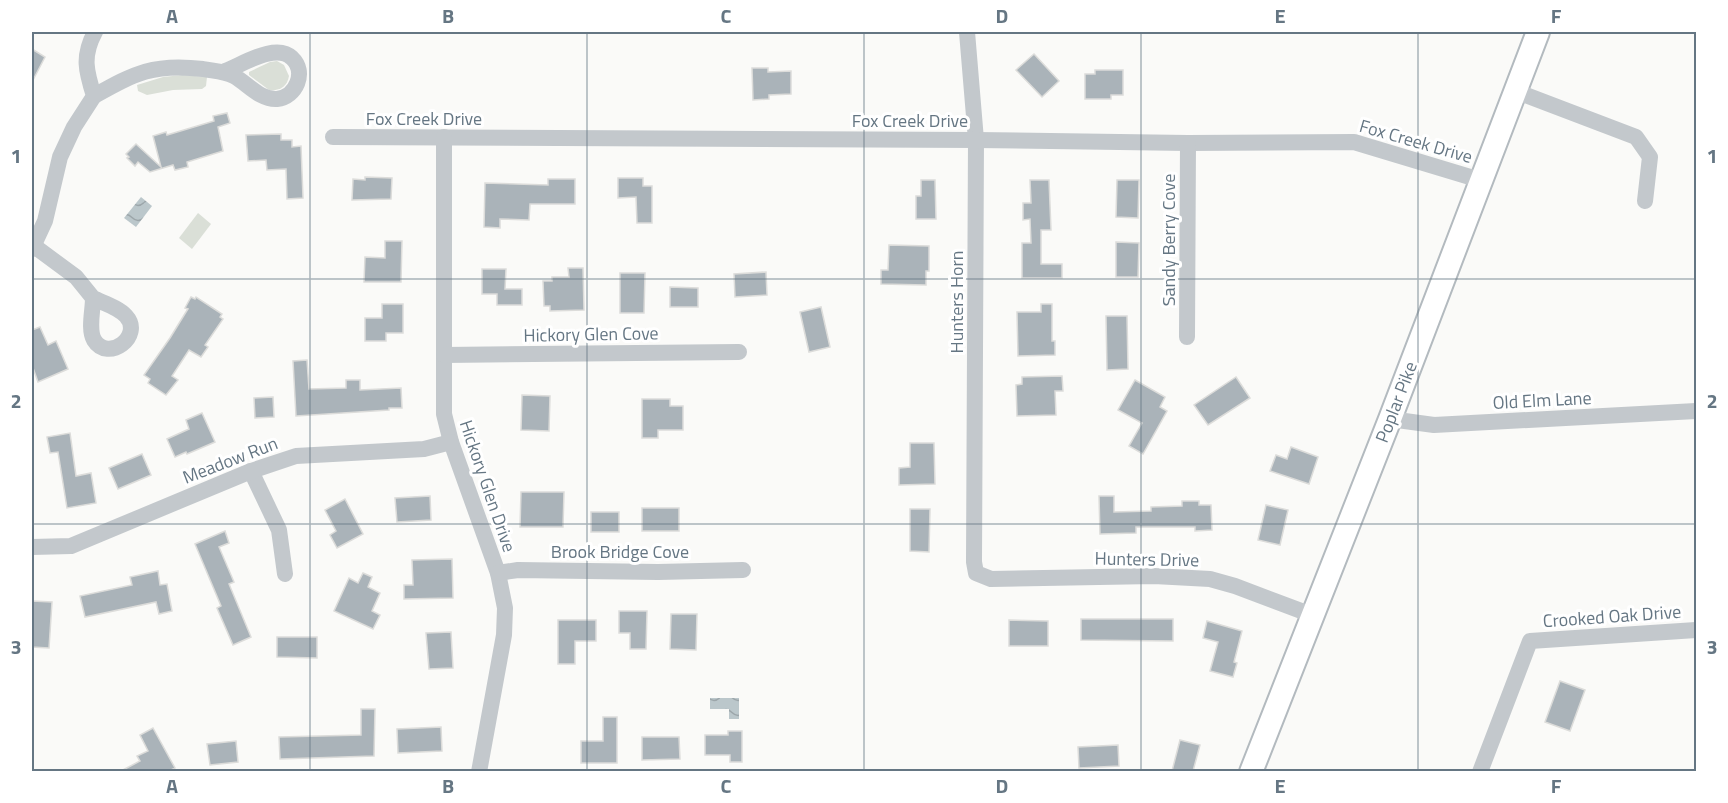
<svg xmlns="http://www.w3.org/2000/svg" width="1728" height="803" font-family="'Titillium Web',sans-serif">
<defs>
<pattern id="water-waves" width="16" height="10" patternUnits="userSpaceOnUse" patternTransform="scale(1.5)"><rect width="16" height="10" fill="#bbc7cb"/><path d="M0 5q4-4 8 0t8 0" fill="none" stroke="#9ca6aa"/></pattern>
</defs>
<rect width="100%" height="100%" fill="#fafaf8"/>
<g fill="#dadfd7">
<path d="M277,61L284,65L289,76C287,87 280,91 269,90L249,75V72L270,62Z"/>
<polygon points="182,75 207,77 206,86 202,89 173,90 147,95 138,91 137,85 163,77"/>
<polygon points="198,213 211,224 192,249 179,238"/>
</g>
<g fill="url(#water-waves)">
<polygon points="141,197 152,206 136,227 124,218"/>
<polygon points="710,698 739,698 739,719 729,719 729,709 710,709"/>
</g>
<g fill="#aab3b9" stroke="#dcdcda" stroke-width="1.5">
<polygon points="32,49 45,57 32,82"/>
<polygon points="1034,54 1059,81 1042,97 1016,70"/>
<polygon points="752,68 768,68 768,72 791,71 791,94 769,95 769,99 753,100"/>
<polygon points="1095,70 1123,70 1123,95 1111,95 1111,99 1085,99 1085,74 1095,74"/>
<polygon points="227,113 230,123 218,127 223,151 187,162 188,167 175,170 173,165 150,172 138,162 135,166 127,158 129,157 126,154 136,144 161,167 153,136 166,132 167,135 214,121 213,116"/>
<polygon points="281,134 281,140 292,140 292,147 301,146 303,198 287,199 286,169 267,170 266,160 248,161 246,135"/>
<polygon points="365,177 392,178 391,199 352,200 353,179 365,180"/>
<polygon points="618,178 643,178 643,186 652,186 652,223 637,223 636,197 618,198"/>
<polygon points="548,179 575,179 575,204 530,204 529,220 500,219 500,228 484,227 485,183 548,185"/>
<polygon points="921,180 935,180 936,219 916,219 916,196 921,196"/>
<polygon points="1030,180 1049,180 1051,230 1041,230 1041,264 1062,264 1062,278 1022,278 1022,243 1031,243 1030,219 1023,220 1023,203 1031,203"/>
<polygon points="1117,180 1139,180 1138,218 1116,217"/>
<polygon points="385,241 402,241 401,282 364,282 365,257 385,258"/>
<polygon points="1116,242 1139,243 1138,277 1116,277"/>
<polygon points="889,245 929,246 929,271 926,271 926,285 881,284 881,270 888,270"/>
<polygon points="568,268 583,268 584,310 550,311 550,306 544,306 543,281 552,281 552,277 569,277"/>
<polygon points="482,269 506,269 505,289 522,289 522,305 497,305 497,294 482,294"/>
<polygon points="766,272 767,295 735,297 734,274"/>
<polygon points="620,273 645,273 644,313 620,313"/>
<polygon points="670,287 698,288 698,307 670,307"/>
<polygon points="191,297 195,299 196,297 222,314 220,317 223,319 205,345 208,347 201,357 189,350 172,376 178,380 166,395 148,383 150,379 144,375 170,338 186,312 188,309 185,308"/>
<polygon points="382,304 403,304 403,333 386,333 386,341 365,341 365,318 382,318"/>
<polygon points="1041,304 1052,304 1052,341 1055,341 1055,355 1018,356 1017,312 1041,312"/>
<polygon points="821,307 830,347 809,352 800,312"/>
<polygon points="1106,316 1127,316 1128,369 1107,370"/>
<polygon points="40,327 48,345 56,341 68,369 38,382 32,365 32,330"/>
<polygon points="307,360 309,389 346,388 346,380 360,380 360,390 401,388 402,408 389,408 389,410 296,416 293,361"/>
<polygon points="1062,376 1063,391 1055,391 1056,415 1017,416 1016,385 1022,384 1022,377"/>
<polygon points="1236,377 1250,398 1208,425 1194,405"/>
<polygon points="1135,380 1165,397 1160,407 1167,411 1143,454 1129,446 1142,423 1118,410"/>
<polygon points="522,395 550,396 549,431 521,430"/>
<polygon points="273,397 274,417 255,418 254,398"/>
<polygon points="642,399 670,399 670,406 683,406 683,430 658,430 658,438 642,438"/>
<polygon points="202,413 215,442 187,454 186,452 175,457 167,439 189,429 186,420"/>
<polygon points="70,433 76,476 91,473 96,503 67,508 58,452 50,453 47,437"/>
<polygon points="910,443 934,443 935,484 899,485 899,468 910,467"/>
<polygon points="1291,447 1318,457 1309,484 1270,471 1276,455 1287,459"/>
<polygon points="142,454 151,475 118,489 109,468"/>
<polygon points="521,492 564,492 563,527 520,527"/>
<polygon points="430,496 431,520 397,522 395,498"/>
<polygon points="1099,496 1114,496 1114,512 1151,511 1151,507 1182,506 1182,501 1199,501 1199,505 1211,505 1212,530 1195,531 1195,527 1136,527 1136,533 1100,534"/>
<polygon points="345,499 363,534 337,548 330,535 336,531 325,510"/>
<polygon points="1266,505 1288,510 1280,545 1258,540"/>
<rect x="642" y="508" width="37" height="23"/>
<polygon points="910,509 930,509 929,552 910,551"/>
<rect x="591" y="512" width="28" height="20"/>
<polygon points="225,531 229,543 219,547 234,582 229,584 251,637 233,645 217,608 221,606 195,544"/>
<polygon points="452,559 453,598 404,599 404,585 413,585 412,560"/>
<polygon points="158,571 160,585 167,584 172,611 159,614 156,602 85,617 80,596 132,585 130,577"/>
<polygon points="363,573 372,577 368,587 380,593 372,611 380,615 373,629 334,611 349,578 358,583"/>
<polygon points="32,601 52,602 49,648 32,647"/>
<polygon points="619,611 647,611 646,649 630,649 630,633 619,633"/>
<polygon points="671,614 697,614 696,650 670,649"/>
<polygon points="1081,619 1173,619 1173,641 1081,640"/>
<polygon points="558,620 596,620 596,641 575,641 575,664 558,664"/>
<polygon points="1009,620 1048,621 1048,646 1009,646"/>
<polygon points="1207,621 1242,631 1234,662 1237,663 1233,677 1210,671 1218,642 1203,638"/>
<polygon points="451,632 453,668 429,669 426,633"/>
<polygon points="277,637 317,637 317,658 277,657"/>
<polygon points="1560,681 1585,690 1570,731 1545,722"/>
<polygon points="361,709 375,709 374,756 280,759 279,737 361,735"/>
<polygon points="603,717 617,717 617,763 581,763 581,741 603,741"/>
<polygon points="441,727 442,751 398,753 397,729"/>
<polygon points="153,728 175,768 169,771 121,771 140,761 137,756 148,751 140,735"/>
<polygon points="728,731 742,731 742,762 730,762 730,755 705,755 705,735 728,735"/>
<polygon points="642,737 679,737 680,759 642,760"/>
<polygon points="1180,740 1200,745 1193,771 1172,771"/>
<polygon points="236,741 238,762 210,765 207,744"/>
<polygon points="1118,745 1119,766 1079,768 1078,747"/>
</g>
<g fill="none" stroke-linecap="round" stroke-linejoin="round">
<g stroke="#b3babf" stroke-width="26">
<polyline id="secondary" points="1251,772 1390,419 1538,32"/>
</g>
<g stroke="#c3c8cc" stroke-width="16">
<polyline points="967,32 976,140 974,562 976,573 991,579 1154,576 1210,579 1235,586 1312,615"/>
<polyline points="1515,91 1636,137 1650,157 1645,201"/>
<path d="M94,96C135,73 154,63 203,69C214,71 224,71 234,76C248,84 260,100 277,99C296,97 307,72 292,58C276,42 242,65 225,71"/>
<polyline points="333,137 976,140 1188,143 1354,142 1480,180"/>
<polyline points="444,137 444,414 451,442 498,573 505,608 504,635 479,772"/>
<path d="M34,246L76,277L93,298C93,311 88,329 94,340C108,363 144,336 126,316C118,307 103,303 93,298"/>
<path d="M32,249L45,221L60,157L74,127L94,96C86,71 82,56 95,32"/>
<polyline points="1187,337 1188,143"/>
<polyline points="444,355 739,352"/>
<polyline points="1390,419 1434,425 1696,411"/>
<polyline points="251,471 279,530 285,574"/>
<polyline points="32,547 71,546 251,471 296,456 424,449 451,442"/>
<polyline points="498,573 518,570 658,572 743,570"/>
<polyline points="1480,772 1530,641 1696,630"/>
</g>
<use href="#secondary" stroke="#fff" stroke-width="22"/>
</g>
<path fill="none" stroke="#657683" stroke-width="1.5" stroke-opacity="0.55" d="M310,32V772M587,32V772M864,32V772M1141,32V772M1418,32V772M32,279H1696M32,524H1696"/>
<g text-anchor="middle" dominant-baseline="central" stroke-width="6" stroke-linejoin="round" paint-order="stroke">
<g font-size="18" fill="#657683" stroke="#fff">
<text x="424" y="118">Fox Creek Drive</text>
<text x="910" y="120">Fox Creek Drive</text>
<text transform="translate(1416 141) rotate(16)">Fox Creek Drive</text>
<text transform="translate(1168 240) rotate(-90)">Sandy Berry Cove</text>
<text transform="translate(956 302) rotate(-90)">Hunters Horn</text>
<text transform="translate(591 334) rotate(-1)">Hickory Glen Cove</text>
<text transform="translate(1542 400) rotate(-3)">Old Elm Lane</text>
<text transform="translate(1396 402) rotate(-69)">Poplar Pike</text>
<text transform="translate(230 460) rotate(-21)">Meadow Run</text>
<text transform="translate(488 486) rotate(71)">Hickory Glen Drive</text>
<text x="620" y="551">Brook Bridge Cove</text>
<text transform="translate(1147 559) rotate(1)">Hunters Drive</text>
<text transform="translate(1612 616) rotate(-4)">Crooked Oak Drive</text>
</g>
</g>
<rect width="1728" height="803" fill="none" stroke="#ffffff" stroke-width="66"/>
<rect x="33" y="33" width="1662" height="737" fill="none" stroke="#657683" stroke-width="2"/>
<g font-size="20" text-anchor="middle" font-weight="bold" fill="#657683">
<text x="172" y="23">A</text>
<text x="448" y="23">B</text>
<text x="726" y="23">C</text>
<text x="1002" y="23">D</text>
<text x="1280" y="23">E</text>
<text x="1556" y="23">F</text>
<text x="16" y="163">1</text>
<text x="1712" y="163">1</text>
<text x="16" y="408">2</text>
<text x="1712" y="408">2</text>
<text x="16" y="654">3</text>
<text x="1712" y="654">3</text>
<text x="172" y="793">A</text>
<text x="448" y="793">B</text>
<text x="726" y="793">C</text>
<text x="1002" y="793">D</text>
<text x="1280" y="793">E</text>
<text x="1556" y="793">F</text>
</g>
</svg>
